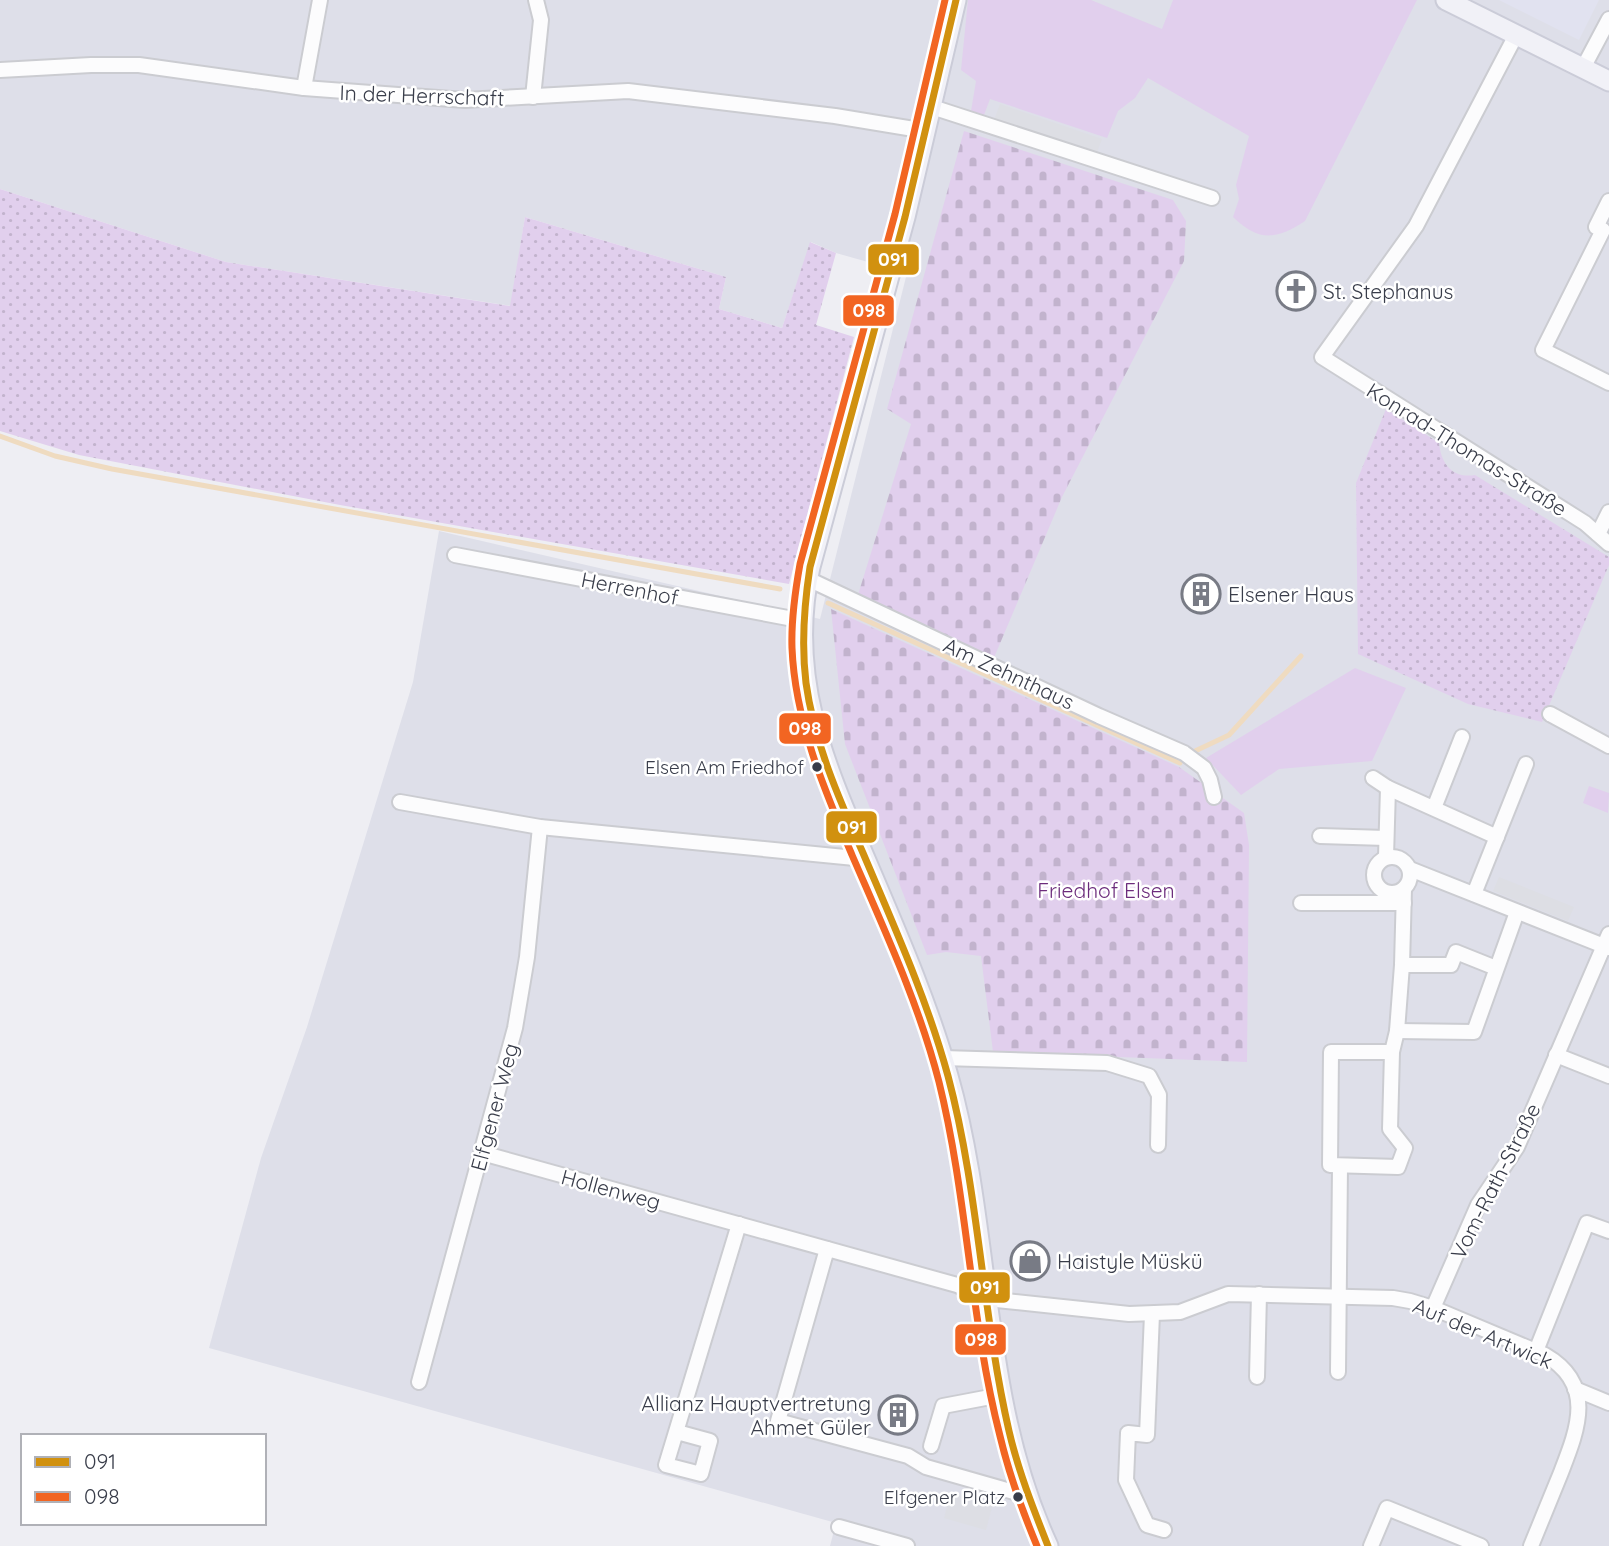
<svg xmlns="http://www.w3.org/2000/svg" width="1609" height="1546" font-family="Quicksand,sans-serif">
<defs>
<pattern id="grass-dots" width="8" height="8" patternUnits="userSpaceOnUse" patternTransform="scale(1.75)"><rect width="8" height="8" fill="#e1cfed"/><path d="M2 2h.1M6 6h.1" fill="none" stroke="#c2b3cd" stroke-width="1.8" stroke-linecap="round"/></pattern>
<pattern id="cemetery-stones" width="16" height="16" patternUnits="userSpaceOnUse" patternTransform="scale(1.75)"><rect width="16" height="16" fill="#e1cfed"/><path d="M2 7V4a2 2 0 0 1 4 0v3zM10 15v-3a2 2 0 0 1 4 0v3z" fill="#c2b3cd"/></pattern>
</defs>
<rect width="100%" height="100%" fill="#eeeef3"/>
<polygon fill="#dedfe9" points="0,0 1609,0 1609,1546 830,1546 836,1523 209,1348 261,1158 307,1027 413,682 439,531 820,619 907,273 836,253 811,242 782,328 719,309 726,277 525,217 511,306 226,262 0,189"/>
<polygon fill="#e1e2f0" points="1499,0 1599,0 1579,40"/>
<g fill="url(#grass-dots)">
<polygon points="0,189 226,262 510,306 525,217 726,277 719,309 782,328 810,242 836,253 816,325 854,337 789,584 340,505 79,455 0,431"/>
<path d="M1386,409L1439,443C1441,463 1452,479 1475,475L1609,557V565L1542,722L1468,704L1358,654L1356,483Z"/>
</g>
<g fill="url(#cemetery-stones)">
<polygon points="964,131 1173,200 1186,221 1184,261 1062,497 993,660 857,598 911,424 887,409"/>
<polygon points="831,609 1179,767 1244,813 1249,845 1247,1062 993,1052 981,956 946,952 927,955 845,744"/>
</g>
<g fill="#e1cfed">
<path d="M968,0H1091L1162,29L1173,0H1417L1305,221C1276,240 1259,242 1233,217L1239,199L1236,185L1249,136L1148,78L1135,98L1118,111L1107,138L990,99L984,115L971,111L976,81L961,70Z"/>
<polygon points="1355,668 1406,688 1372,761 1279,769 1241,795 1206,758"/>
<polygon points="1589,786 1609,793 1608,813 1583,803"/>
</g>
<g fill="#dddee4">
<polygon points="1000,104 1102,139 1096,155 994,120"/>
<polygon points="1499,877 1574,907 1568,921 1493,891"/>
<polygon points="951,1492 993,1503 986,1530 944,1518"/>
</g>
<g fill="none" stroke-linecap="round" stroke-linejoin="round">
<g stroke="#efdbc0" stroke-width="5">
<polyline points="0,436 55,456 112,469 780,589"/>
<polyline points="828,603 1180,763"/>
<polyline points="1193,752 1229,735 1301,656"/>
</g>
<g stroke="#cbccd1" stroke-width="18">
<g id="street">
<polyline points="1516,35 1416,226 1322,357 1585,523 1609,544"/>
<polyline points="1583,68 1609,19"/>
<polyline points="0,70 91,65 139,65 304,88 465,100 628,91 835,116 926,131"/>
<polyline points="304,88 320,0"/>
<polyline points="533,97 541,20 536,0"/>
<polyline points="932,107 1212,198"/>
<polyline points="1609,201 1596,227 1603,230 1543,350 1609,383"/>
<polyline points="1598,534 1609,512"/>
<polyline points="455,555 804,621"/>
<polyline points="808,579 1099,716 1184,753 1204,768 1210,780 1214,797"/>
<polyline points="1550,714 1609,746"/>
<polyline points="1373,778 1388,788 1497,837"/>
<polyline points="400,802 540,827 865,859"/>
<polyline points="1434,808 1462,737"/>
<polyline points="1320,836 1386,838"/>
<circle cx="1392" cy="875" r="18"/>
<polyline points="1386,857 1388,788"/>
<polyline points="1410,869 1609,948"/>
<polyline points="1474,894 1526,764"/>
<polyline points="1301,903 1404,903"/>
<polyline points="1402,965 1451,965 1456,952 1496,968"/>
<polyline points="1397,1031 1474,1032 1517,912"/>
<polyline points="1392,1052 1331,1052 1330,1165 1398,1167 1405,1148 1390,1129 1392,1052 1397,1031 1402,965 1404,889"/>
<polyline points="1556,1055 1609,1076"/>
<polyline points="943,1058 1107,1063 1149,1076 1159,1095 1158,1145"/>
<path d="M482,1153L957,1285L987,1299L1129,1314L1180,1312L1228,1294L1393,1298L1410,1301L1433,1308L1545,1355C1597,1385 1577,1431 1560,1475C1550,1499 1541,1522 1531,1546"/>
<polyline points="827,1249 778,1421 908,1456 926,1467 1028,1496"/>
<polyline points="1433,1308 1478,1205 1517,1147 1609,934"/>
<polyline points="1152,1314 1147,1435 1128,1433 1126,1480 1147,1525 1164,1530"/>
<polyline points="1536,1351 1587,1223 1609,1231"/>
<polyline points="1338,1372 1340,1166"/>
<polyline points="1257,1377 1259,1294"/>
<polyline points="419,1382 515,1028 527,957 540,827"/>
<polyline points="1575,1389 1609,1403"/>
<polyline points="677,1432 710,1441 701,1474 666,1465 739,1224"/>
<polyline points="931,1446 943,1406 1001,1395"/>
<polyline points="839,1527 907,1546"/>
<polyline points="1371,1546 1387,1508 1481,1546"/>
</g>
</g>
<g stroke="#cbccd8" stroke-width="23">
<g id="secondary">
<path d="M956,0L905,217L810,567C785,679 826,768 869,868C898,936 928,1005 948,1076C992,1231 979,1398 1048,1546"/>
<polyline points="1446,0 1609,81"/>
</g>
</g>
<use href="#street" stroke="#fcfcfd" stroke-width="14"/>
<use href="#secondary" stroke="#f1f1f7" stroke-width="19"/>
<g stroke="#fff" stroke-width="12">
<path id="bus-1" d="M956,0L905,217L810,567C804,606 801,643 806,683C814,742 839,799 863,853C894,926 927,999 948,1076C979,1192 982,1314 1009,1431C1018,1470 1033,1508 1048,1546"/>
</g>
<g stroke="#fff" stroke-width="12">
<path id="bus-2" d="M945,0L895,214L800,564C795,592 791,620 792,648C795,721 824,789 852,855C884,929 919,1004 939,1082C968,1199 970,1320 1000,1436C1009,1474 1022,1510 1037,1546"/>
</g>
<use href="#bus-1" stroke="#d1910f" stroke-width="7"/>
<use href="#bus-2" stroke="#f26522" stroke-width="7"/>
</g>
<defs>
<g id="church-ring" transform="scale(2.0125)"><circle r="9.5" fill="#fff" stroke="#787b85" stroke-width="1.5"/><path d="M-1.2-6h2.4v3.5h3.3v2.4h-3.3V6h-2.4V-.1h-3.3v-2.4h3.3Z" fill="#787b85"/></g>
<g id="building-ring" transform="scale(2.0125)"><circle r="9.5" fill="#fff" stroke="#787b85" stroke-width="1.5"/><path d="M-4-6H4V6H1V3H-1V6H-4ZM-2.5-4.3h1.7v1.8h-1.7ZM.8-4.3h1.7v1.8H.8ZM-2.5-1h1.7V.8h-1.7ZM.8-1h1.7V.8H.8Z" fill="#787b85"/></g>
<g id="shop-ring" transform="scale(2.0125)"><circle r="9.5" fill="#fff" stroke="#787b85" stroke-width="1.5"/><path d="M-5-2.5h2.3a2.7 3.5 0 0 1 5.4 0H5L5.5 6h-11ZM-1.5-2.5h3a1.5 2.3 0 0 0-3 0Z" fill="#787b85"/></g>
</defs>
<g fill-rule="evenodd">
<use href="#church-ring" x="1296" y="291"/>
<use href="#building-ring" x="1201" y="594"/>
<use href="#shop-ring" x="1030" y="1261"/>
<use href="#building-ring" x="898" y="1415"/>
</g>
<g fill="#393d4a" stroke="#fff" stroke-width="2.5">
<circle cx="817" cy="767" r="6"/>
<circle cx="1018" cy="1497" r="6"/>
</g>
<g text-anchor="middle" dominant-baseline="central" stroke-width="5" stroke-linejoin="round" paint-order="stroke">
<g font-size="19" fill="#393d4a" stroke="#fff" text-anchor="end">
<text x="804" y="767">Elsen Am Friedhof</text>
<text x="1005" y="1497">Elfgener Platz</text>
</g>
<g font-size="21" fill="#393d4a" stroke="#fff">
<text transform="translate(422 95) rotate(2)">In der Herrschaft</text>
<text transform="translate(1467 449) rotate(32)">Konrad-Thomas-Straße</text>
<text transform="translate(630 588) rotate(11)">Herrenhof</text>
<text transform="translate(1009 673) rotate(25)">Am Zehnthaus</text>
<text transform="translate(494 1107) rotate(-75)">Elfgener Weg</text>
<text transform="translate(1495 1181) rotate(-63)">Vom-Rath-Straße</text>
<text transform="translate(611 1189) rotate(15)">Hollenweg</text>
<text transform="translate(1483 1333) rotate(23)">Auf der Artwick</text>
</g>
<g font-size="21" fill="#393d4a" stroke="#fff" text-anchor="start">
<text x="1323" y="291">St. Stephanus</text>
<text x="1228" y="594">Elsener Haus</text>
<text x="1057" y="1261">Haistyle Müskü</text>
<text x="871" y="1403" text-anchor="end">Allianz Hauptvertretung<tspan x="871" dy="24">Ahmet Güler</tspan></text>
</g>
<g font-size="21" fill="#6c2c7c" stroke="#fff">
<text x="1106" y="890">Friedhof Elsen</text>
</g>
</g>
<g stroke="#fff" stroke-width="2.5">
<rect x="867" y="243" width="53" height="33" rx="7" fill="#d1910f"/>
<rect x="842" y="294" width="53" height="33" rx="7" fill="#f26522"/>
<rect x="778" y="712" width="54" height="33" rx="7" fill="#f26522"/>
<rect x="825" y="810" width="53" height="34" rx="7" fill="#d1910f"/>
<rect x="958" y="1271" width="53" height="33" rx="7" fill="#d1910f"/>
<rect x="954" y="1323" width="53" height="33" rx="7" fill="#f26522"/>
</g>
<g font-size="19" text-anchor="middle" font-weight="bold" fill="#fff">
<text x="893" y="266">091</text>
<text x="869" y="317">098</text>
<text x="805" y="735">098</text>
<text x="852" y="834">091</text>
<text x="985" y="1294">091</text>
<text x="981" y="1346">098</text>
</g>
<rect x="21" y="1434" width="245" height="91" fill="#ffffff" stroke="#b0b1b7" stroke-width="2"/>
<rect x="35" y="1457" width="35" height="10" fill="#d1910f" stroke="#b0b1b7" stroke-width="2"/>
<text x="84" y="1469" font-size="21" fill="#393d4a">091</text>
<rect x="35" y="1492" width="35" height="10" fill="#f26522" stroke="#b0b1b7" stroke-width="2"/>
<text x="84" y="1504" font-size="21" fill="#393d4a">098</text>
</svg>
